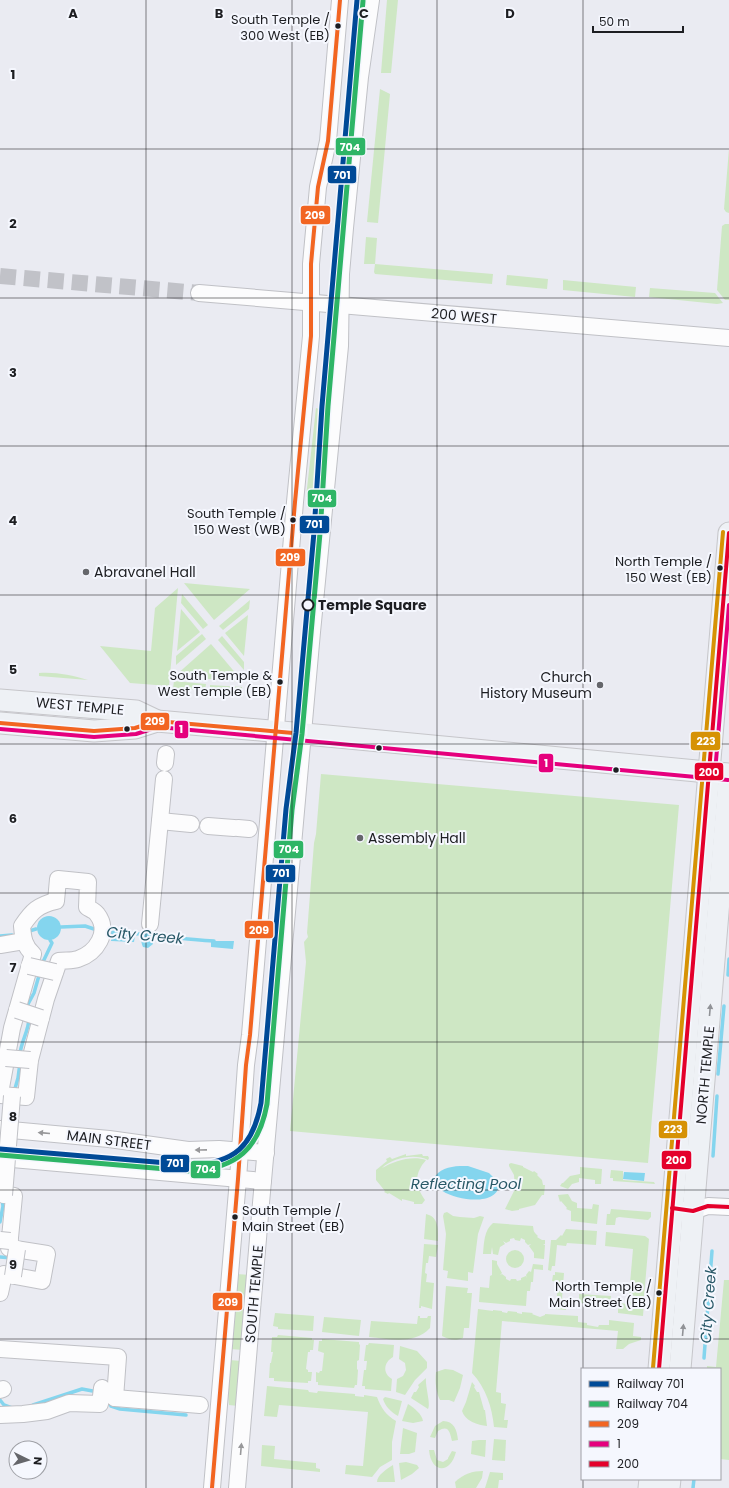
<svg xmlns="http://www.w3.org/2000/svg" width="729" height="1488" font-family="Poppins,sans-serif">
<rect width="100%" height="100%" fill="#eaebf2"/>
<g fill="#cee7c4">
<polygon points="387,0 398,0 391,73 381,73"/>
<polygon points="380,89 390,94 378,223 367,222"/>
<polygon points="729,149 729,213 726,212 724,209"/>
<polygon points="725,224 729,224 729,300 725,300 717,290 722,226"/>
<polygon points="366,237 377,238 375,264 493,274 492,284 375,274 374,272 375,264 364,264"/>
<polygon points="507,275 548,279 547,289 506,285"/>
<polygon points="563,280 636,287 635,297 563,290"/>
<polygon points="650,288 715,293 723,303 717,304 649,297"/>
<polygon points="316,408 319,409 314,498 306,497"/>
<polygon points="184,583 250,589 214,620"/>
<polygon points="178,588 169,686 130,683 100,646 151,651 155,608"/>
<polygon points="182,594 208,625 203,629 181,603"/>
<polygon points="250,600 249,609 223,630 219,626"/>
<polygon points="181,609 200,632 177,651"/>
<polygon points="248,615 244,656 225,633"/>
<polygon points="202,634 206,639 176,665 176,656"/>
<polygon points="222,636 244,662 244,670 218,640"/>
<polygon points="211,644 243,682 175,676"/>
<path d="M39,673C57,672 71,675 88,680L39,676Z"/>
<polygon points="174,681 206,684 205,691 173,688"/>
<polygon points="210,685 242,687 241,694 210,691"/>
<polygon points="321,774 679,805 648,1163 290,1131 306,962 304,942 308,937 307,933 314,843 316,834"/>
<path d="M406,1154V1156L422,1154L423,1156H428L429,1158L428,1160C415,1153 392,1158 382,1168C394,1161 412,1155 426,1160C425,1162 422,1164 421,1167C413,1180 419,1191 425,1200L422,1204H414V1202L402,1199V1201L389,1193L388,1194L384,1192L385,1191L376,1180V1170L387,1161L386,1159L390,1157L392,1159Z"/>
<polygon points="511,1163 523,1166 523,1167 533,1172 534,1171 538,1174 537,1175 542,1180 543,1185 545,1185 544,1195 542,1195 535,1205 519,1209 519,1210 512,1211 505,1209 515,1189 514,1175 509,1166 509,1164"/>
<polygon points="580,1167 602,1169 601,1184 595,1184 595,1180 579,1178 579,1182 572,1184 568,1189 560,1186 562,1183 563,1183 570,1176 580,1174"/>
<polygon points="611,1170 623,1171 623,1180 654,1182 655,1184 613,1181 613,1178 610,1178"/>
<polygon points="568,1194 572,1201 577,1203 577,1208 592,1209 593,1204 599,1205 597,1224 571,1221 571,1211 566,1209 567,1208 561,1201 560,1202 558,1195"/>
<polygon points="611,1209 651,1212 651,1217 648,1220 619,1217 616,1218 615,1225 606,1225 607,1214 610,1214"/>
<polygon points="447,1212 453,1216 460,1217 474,1218 480,1216 484,1217 478,1234 473,1273 468,1272 468,1281 447,1278 448,1271 443,1270 446,1234 443,1216 444,1213"/>
<path d="M426,1214C439,1217 438,1229 438,1241L424,1239Z"/>
<path d="M493,1223L533,1226C534,1232 533,1231 538,1236L537,1237L542,1240H545V1244H543L545,1245L544,1259L534,1258V1253L529,1246L531,1244L528,1245L525,1242V1240L521,1238L520,1241L515,1240L514,1238L510,1239V1241L506,1243L503,1241L505,1244L500,1247L498,1255L493,1254L492,1247L491,1254H483C484,1243 484,1230 493,1223Z"/>
<polygon points="566,1229 597,1231 596,1245 567,1243 566,1246 557,1245 555,1266 552,1266 551,1271 548,1270 551,1240 556,1240 561,1235 562,1236"/>
<polygon points="606,1232 645,1236 649,1239 644,1297 629,1295 633,1249 605,1246"/>
<polygon points="424,1244 438,1245 436,1257 429,1256 428,1263 426,1263 425,1273 427,1274 426,1282 434,1283 432,1309 421,1306 421,1308 419,1308"/>
<circle cx="515" cy="1259" r="9"/>
<polygon points="492,1260 497,1261 497,1264 502,1273 500,1275 502,1274 506,1277 506,1279 510,1281 511,1279 516,1279 517,1281 521,1280 521,1278 526,1276 527,1278 526,1275 529,1271 531,1272 533,1264 543,1265 543,1270 534,1269 533,1282 531,1282 530,1291 527,1291 526,1306 479,1302 480,1287 489,1288 490,1276 492,1275"/>
<polygon points="555,1272 564,1273 562,1298 572,1299 571,1302 566,1302 566,1310 556,1309 558,1282 552,1281 553,1275 555,1275"/>
<polygon points="236,1274 251,1275 243,1350 230,1349"/>
<polygon points="724,1280 729,1280 729,1460 720,1459 720,1369 707,1369 707,1366 716,1367"/>
<path d="M446,1286L468,1288L467,1293H472L469,1328H464L463,1338C456,1341 449,1340 442,1336Z"/>
<polygon points="579,1294 611,1296 610,1305 601,1304 601,1303 596,1301 589,1302 588,1303 579,1303"/>
<polygon points="628,1302 644,1303 643,1316 618,1313 618,1303 628,1304"/>
<path d="M478,1309L493,1311V1310L502,1311V1312L507,1313L508,1311L517,1312V1313L522,1314V1312L533,1313L532,1314L540,1317L545,1315V1314L578,1316V1322L587,1323V1325L598,1327L599,1325H609V1320L634,1323L633,1336L641,1337V1340L629,1344L623,1349H616L618,1331L502,1321L496,1392L501,1393V1403L506,1404L504,1420H508L507,1428L494,1427C492,1407 486,1388 472,1373Z"/>
<polygon points="275,1313 314,1316 313,1331 278,1329 278,1327 273,1326"/>
<path d="M418,1316H420V1318H427L428,1316H431L430,1328C414,1345 390,1339 369,1337L371,1321L417,1324Z"/>
<polygon points="324,1317 361,1320 359,1336 322,1332"/>
<polygon points="278,1335 312,1338 312,1340 314,1340 313,1350 310,1350 310,1352 308,1352 306,1369 308,1370 308,1372 312,1372 311,1381 308,1381 308,1383 274,1381 274,1378 269,1378 270,1363 271,1363 273,1352 271,1352 272,1337 277,1337"/>
<polygon points="322,1339 359,1342 359,1344 360,1345 359,1360 357,1361 357,1369 358,1370 357,1385 355,1385 354,1388 318,1385 318,1382 316,1382 316,1372 319,1373 320,1371 322,1371 324,1353 318,1351 319,1341 322,1341"/>
<path d="M369,1343L394,1345L393,1357C384,1362 382,1373 392,1379L391,1391L365,1389V1386H362L364,1370H366L367,1361H364L366,1345H368Z"/>
<polygon points="400,1346 417,1351 427,1362 427,1368 415,1380 405,1395 396,1392 397,1379 403,1376 406,1370 405,1363 399,1359"/>
<polygon points="229,1360 242,1361 238,1406 229,1405 227,1381"/>
<path d="M445,1369L453,1370L463,1375L460,1388L454,1402L449,1400H440C436,1392 435,1382 436,1372Z"/>
<path d="M426,1378C425,1386 431,1404 428,1409L411,1398L414,1392H416L419,1387L418,1385Z"/>
<path d="M472,1382L475,1386L474,1387L477,1392H479L484,1410H485L487,1426C478,1425 465,1421 462,1411L466,1402Z"/>
<path d="M267,1386L308,1390L309,1392L317,1393L318,1391L355,1394V1396L364,1397V1395L377,1397C381,1408 386,1415 396,1421L392,1442V1460L380,1467L372,1477L345,1474L346,1465L363,1466L368,1412L279,1405L277,1417L264,1416Z"/>
<path d="M385,1397L402,1401L398,1416C391,1412 385,1406 383,1399Z"/>
<path d="M408,1404C414,1408 422,1414 423,1421L413,1423L402,1421Z"/>
<path d="M443,1421C454,1421 457,1430 458,1440L452,1441C450,1433 449,1424 438,1431L435,1438L430,1437L435,1426Z"/>
<polygon points="403,1428 417,1433 415,1452 409,1454 400,1454"/>
<polygon points="494,1439 506,1440 505,1461 492,1460"/>
<polygon points="479,1440 486,1440 485,1457 471,1454 472,1441"/>
<polygon points="262,1445 275,1446 274,1459 316,1463 316,1468 320,1469 320,1472 261,1466"/>
<path d="M429,1450H434L437,1460L443,1462L448,1459V1458L452,1451L456,1452C450,1475 431,1473 429,1450Z"/>
<polygon points="406,1462 417,1465 419,1468 412,1474 401,1480 399,1463"/>
<path d="M393,1465L395,1482H377C377,1475 387,1469 393,1465Z"/>
<path d="M483,1471L482,1478L476,1488H456L455,1482C463,1474 473,1471 483,1471Z"/>
<polygon points="490,1472 503,1473 503,1480 499,1480 498,1488 485,1488"/>
</g>
<g fill="#84d5ee">
<circle cx="49" cy="928" r="12"/>
<path d="M147,931H151L153,936V944L148,948L143,947C140,941 141,934 147,931Z"/>
<polygon points="112,933 135,935 134,942 111,941"/>
<polygon points="211,941 234,941 233,949 211,947"/>
<path d="M468,1166L489,1173L499,1183C500,1216 415,1193 438,1173C446,1166 457,1166 468,1166Z"/>
<polygon points="624,1172 645,1173 644,1181 623,1179"/>
</g>
<g fill="none" stroke-linecap="round" stroke-linejoin="round">
<g stroke="#84d5ee" stroke-width="3.5">
<polyline points="61,927 85,926 97,930"/>
<polyline points="26,932 36,929"/>
<path d="M107,932C143,933 178,939 214,941"/>
<polyline points="0,936 12,935"/>
<polyline points="42,964 52,943 50,940"/>
<polyline points="728,975 729,959"/>
<polyline points="29,1010 28,1004 34,993 40,972"/>
<path d="M20,1054C21,1042 29,1030 29,1018"/>
<polyline points="718,1074 724,1006"/>
<polyline points="14,1092 18,1078 20,1063"/>
<polyline points="713,1156 717,1096"/>
<polyline points="0,1222 3,1206 2,1200"/>
<polyline points="0,1257 12,1258"/>
<polyline points="704,1358 712,1251"/>
<polyline points="0,1400 4,1405 12,1408"/>
<polyline points="109,1401 111,1406 120,1409 186,1415"/>
<polyline points="33,1405 82,1389 98,1392"/>
<polyline points="693,1488 694,1479"/>
</g>
<polyline stroke="#c1c2c8" stroke-width="16" stroke-dasharray="16 8" stroke-linecap="butt" points="0,276 199,293"/>
<g stroke="#c0c1c6" stroke-width="18">
<g id="minor">
<polyline points="199,293 729,338"/>
<polyline points="165,763 166,754"/>
<polyline points="160,821 191,824"/>
<polyline points="208,826 234,828"/>
<polyline points="238,828 249,829"/>
<polyline points="150,924 164,779"/>
<polyline points="0,945 24,941"/>
<path d="M0,1093L12,1028L33,954C24,946 23,938 22,926C32,911 38,905 56,901L58,879L88,882L87,907C90,909 95,911 97,914C111,932 96,953 78,959C72,961 65,960 59,961L46,999L30,1060L26,1097L0,1095"/>
<polyline points="0,1129 109,1139 188,1150 219,1149 266,1153"/>
<polyline points="0,1158 263,1181"/>
<polyline points="0,1194 14,1196 9,1248 47,1254 42,1281 4,1274 0,1293"/>
<polyline points="684,1210 693,1211 708,1206 729,1207"/>
<polyline points="0,1349 118,1357 115,1398"/>
<polyline points="0,1390 3,1389"/>
<polyline points="106,1392 115,1398 200,1405"/>
<polyline points="0,1415 23,1414 47,1411 69,1403 100,1404 102,1388"/>
<polyline points="212,1488 238,1179 246,1065 250,1035 295,502 311,336 311,264 318,187 328,141 340,0"/>
<polyline points="237,1488 261,1203 312,632 340,346 341,274 345,228 360,77 371,0"/>
</g>
</g>
<g stroke="#c6c6ca" stroke-width="23">
<g id="major">
<polyline points="0,700 136,711 157,721"/>
<polyline points="0,723 94,731 135,728 157,721 327,736 729,774"/>
<polyline points="659,1369 729,533"/>
<polyline points="680,1369 729,780"/>
<polyline points="649,1488 650,1479"/>
<polyline points="669,1488 670,1479"/>
</g>
</g>
<use href="#minor" stroke="#fcfcfd" stroke-width="16"/>
<use href="#major" stroke="#eef1f5" stroke-width="21"/>
<g stroke="#c0c1c6" stroke-width="18" stroke-linecap="butt">
<g id="minor-bridge">
<polyline points="29,966 55,972"/>
<polyline points="17,1010 41,1018"/>
<polyline points="6,1058 30,1060"/>
<polyline points="4,1195 12,1096"/>
<polyline points="0,1240 10,1241"/>
<polyline points="13,1276 17,1249"/>
</g>
</g>
<use href="#minor-bridge" stroke="#fcfcfd" stroke-width="16"/>
<g stroke="#f5f7fe" stroke-width="7">
<g id="bus-1">
<polyline points="0,723 94,731 135,728 157,721 304,734 304,727"/>
<polyline points="212,1488 238,1179 246,1065 250,1035 295,502 311,336 311,264 318,187 328,141 340,0"/>
</g>
</g>
<g stroke="#f5f7fe" stroke-width="7">
<g id="bus-2">
<polyline points="0,729 94,737 136,734 158,727 728,780"/>
<polyline points="715,773 729,605"/>
</g>
</g>
<g stroke="#f5f7fe" stroke-width="7">
<g id="bus-3">
<polyline points="672,1208 693,1211 708,1206 729,1207"/>
<polyline points="659,1369 729,533"/>
</g>
</g>
<g stroke="#f5f7fe" stroke-width="7">
<polyline id="bus-4" points="653,1368 723,532"/>
</g>
<use href="#bus-1" stroke="#f26522" stroke-width="4"/>
<use href="#bus-2" stroke="#e5007d" stroke-width="4"/>
<use href="#bus-3" stroke="#e4002b" stroke-width="4"/>
<use href="#bus-4" stroke="#d69205" stroke-width="4"/>
<g stroke="#f5f7fe" stroke-width="8">
<path id="rail-1" d="M0,1149L191,1165C235,1163 253,1146 261,1103L286,809L296,733L314,532L322,406L357,0"/>
</g>
<g stroke="#f5f7fe" stroke-width="8">
<path id="rail-2" d="M0,1155L190,1171C237,1169 259,1148 267,1104L292,810L302,734L320,533L328,406L363,1"/>
</g>
<use href="#rail-1" stroke="#004a97" stroke-width="5"/>
<use href="#rail-2" stroke="#2eb566" stroke-width="5"/>
</g>
<defs><path id="oneway-solid" d="M-6-.8H1V-3.2L6.5 0L1 3.2V.8H-6Z"/></defs>
<g fill="#909296">
<use href="#oneway-solid" transform="translate(710 1010) rotate(-85)"/>
<use href="#oneway-solid" transform="translate(683 1330) rotate(-85)"/>
</g>
<g fill="#98989a">
<use href="#oneway-solid" transform="translate(44 1133) rotate(-175)"/>
<use href="#oneway-solid" transform="translate(201 1150) rotate(179)"/>
<use href="#oneway-solid" transform="translate(241 1449) rotate(-85)"/>
</g>
<path fill="none" stroke="#1d1e22" stroke-width="1" stroke-opacity="0.55" d="M146,0V1488M292,0V1488M437,0V1488M583,0V1369M0,149H729M0,298H729M0,446H729M0,595H729M0,744H729M0,893H729M0,1042H729M0,1190H729M0,1339H729M583,1479V1488"/>
<g fill="#1d1e22" stroke="#f5f7fe" stroke-width="1.5">
<circle cx="338" cy="26" r="3.5"/>
<circle cx="293" cy="520" r="3.5"/>
<circle cx="720" cy="568" r="3.5"/>
<circle cx="280" cy="682" r="3.5"/>
<circle cx="127" cy="729" r="3.5"/>
<circle cx="379" cy="748" r="3.5"/>
<circle cx="616" cy="770" r="3.5"/>
<circle cx="235" cy="1217" r="3.5"/>
<circle cx="659" cy="1293" r="3.5"/>
</g>
<g fill="#65666b" stroke="#f5f7fe" stroke-width="1.5">
<circle cx="86" cy="572" r="4"/>
<circle cx="600" cy="685" r="4"/>
<circle cx="360" cy="838" r="4"/>
</g>
<circle fill="#f5f7fe" stroke="#1d1e22" stroke-width="2" cx="308" cy="605" r="5.5"/>
<g text-anchor="middle" dominant-baseline="central" stroke-width="4" stroke-linejoin="round" paint-order="stroke">
<g font-size="13" fill="#1d1e22" stroke="#f5f7fe" text-anchor="end">
<text x="330" y="19">South Temple /<tspan x="330" dy="16">300 West (EB)</tspan></text>
<text x="286" y="513">South Temple /<tspan x="286" dy="16">150 West (WB)</tspan></text>
<text x="712" y="561">North Temple /<tspan x="712" dy="16">150 West (EB)</tspan></text>
<text x="272" y="675">South Temple &amp;<tspan x="272" dy="16">West Temple (EB)</tspan></text>
<text x="242" y="1210" text-anchor="start">South Temple /<tspan x="242" dy="16">Main Street (EB)</tspan></text>
<text x="652" y="1286">North Temple /<tspan x="652" dy="16">Main Street (EB)</tspan></text>
</g>
<g font-size="14" fill="#1d1e22" stroke="#f5f7fe">
<text transform="translate(464 316) rotate(5)">200 WEST</text>
<text transform="translate(80 706) rotate(5)">WEST TEMPLE</text>
<text transform="translate(705 1075) rotate(-85)">NORTH TEMPLE</text>
<text transform="translate(109 1140) rotate(7)">MAIN STREET</text>
<text transform="translate(254 1294) rotate(-85)">SOUTH TEMPLE</text>
</g>
<g font-size="14" fill="#1d1e22" stroke="#f5f7fe" text-anchor="start">
<text x="94" y="572">Abravanel Hall</text>
<text x="592" y="677" text-anchor="end">Church<tspan x="592" dy="16">History Museum</tspan></text>
<text x="368" y="838">Assembly Hall</text>
</g>
<g font-size="14" font-weight="bold" fill="#1d1e22" stroke="#f5f7fe" text-anchor="start">
<text x="318" y="605">Temple Square</text>
</g>
<g font-size="15" font-style="italic" fill="#285867" stroke="#f5f7fe">
<text transform="translate(145 935) rotate(5)">City Creek</text>
<text x="466" y="1183">Reflecting Pool</text>
<text transform="translate(708 1305) rotate(-86)">City Creek</text>
</g>
</g>
<g font-size="13" text-anchor="middle" font-weight="bold" fill="#1d1e22" stroke="#f5f7fe" stroke-width="4" stroke-linejoin="round" paint-order="stroke">
<text x="73" y="18">A</text>
<text x="219" y="18">B</text>
<text x="364" y="18">C</text>
<text x="510" y="18">D</text>
<text x="13" y="79">1</text>
<text x="13" y="228">2</text>
<text x="13" y="377">3</text>
<text x="13" y="525">4</text>
<text x="13" y="674">5</text>
<text x="13" y="823">6</text>
<text x="13" y="972">7</text>
<text x="13" y="1121">8</text>
<text x="13" y="1269">9</text>
</g>
<g stroke="#f5f7fe" stroke-width="1.5">
<rect x="335" y="137" width="31" height="19" rx="4" fill="#2eb566"/>
<rect x="327" y="165" width="30" height="19" rx="4" fill="#004a97"/>
<rect x="300" y="205" width="31" height="20" rx="4" fill="#f26522"/>
<rect x="307" y="489" width="30" height="19" rx="4" fill="#2eb566"/>
<rect x="299" y="515" width="31" height="19" rx="4" fill="#004a97"/>
<rect x="275" y="548" width="31" height="19" rx="4" fill="#f26522"/>
<rect x="140" y="712" width="30" height="19" rx="4" fill="#f26522"/>
<rect x="174" y="720" width="15" height="19" rx="4" fill="#e5007d"/>
<rect x="690" y="731" width="31" height="20" rx="4" fill="#d69205"/>
<rect x="538" y="753" width="16" height="20" rx="4" fill="#e5007d"/>
<rect x="694" y="762" width="30" height="19" rx="4" fill="#e4002b"/>
<rect x="273" y="840" width="31" height="19" rx="4" fill="#2eb566"/>
<rect x="265" y="864" width="31" height="19" rx="4" fill="#004a97"/>
<rect x="244" y="920" width="30" height="19" rx="4" fill="#f26522"/>
<rect x="658" y="1120" width="30" height="19" rx="4" fill="#d69205"/>
<rect x="661" y="1150" width="31" height="20" rx="4" fill="#e4002b"/>
<rect x="160" y="1154" width="30" height="19" rx="4" fill="#004a97"/>
<rect x="190" y="1160" width="31" height="19" rx="4" fill="#2eb566"/>
<rect x="212" y="1292" width="31" height="19" rx="4" fill="#f26522"/>
</g>
<g font-size="11" text-anchor="middle" font-weight="bold" fill="#fff">
<text x="350" y="151">704</text>
<text x="342" y="179">701</text>
<text x="315" y="219">209</text>
<text x="322" y="502">704</text>
<text x="314" y="528">701</text>
<text x="290" y="561">209</text>
<text x="155" y="725">209</text>
<text x="181" y="733">1</text>
<text x="706" y="745">223</text>
<text x="546" y="767">1</text>
<text x="709" y="776">200</text>
<text x="289" y="853">704</text>
<text x="281" y="877">701</text>
<text x="259" y="934">209</text>
<text x="673" y="1133">223</text>
<text x="676" y="1164">200</text>
<text x="175" y="1167">701</text>
<text x="206" y="1173">704</text>
<text x="228" y="1306">209</text>
</g>
<rect x="581" y="1368" width="140" height="112" fill="#f5f7fe" stroke="#9fa0a6"/>
<rect x="589" y="1381" width="20" height="6" fill="#004a97" stroke="#9fa0a6"/>
<text x="617" y="1388" font-size="12" fill="#1d1e22">Railway 701</text>
<rect x="589" y="1401" width="20" height="6" fill="#2eb566" stroke="#9fa0a6"/>
<text x="617" y="1408" font-size="12" fill="#1d1e22">Railway 704</text>
<rect x="589" y="1421" width="20" height="6" fill="#f26522" stroke="#9fa0a6"/>
<text x="617" y="1428" font-size="12" fill="#1d1e22">209</text>
<rect x="589" y="1441" width="20" height="6" fill="#e5007d" stroke="#9fa0a6"/>
<text x="617" y="1448" font-size="12" fill="#1d1e22">1</text>
<rect x="589" y="1461" width="20" height="6" fill="#e4002b" stroke="#9fa0a6"/>
<text x="617" y="1468" font-size="12" fill="#1d1e22">200</text>
<g transform="translate(28 1460) rotate(95)"><circle r="19" fill="#f5f7fe" stroke="#9fa0a6"/>
<path d="M0-3L7 15L0 10L-7 15Z" fill="#65666b"/>
<text y="-6" font-size="11" font-weight="bold" text-anchor="middle" fill="#1d1e22">N</text>
</g>
<path d="M593 26v6h90v-6" fill="none" stroke="#1d1e22" stroke-width="2"/>
<text x="599" y="26" font-size="12" fill="#1d1e22" stroke="#f5f7fe" stroke-width="3" paint-order="stroke">50 m</text>
</svg>
